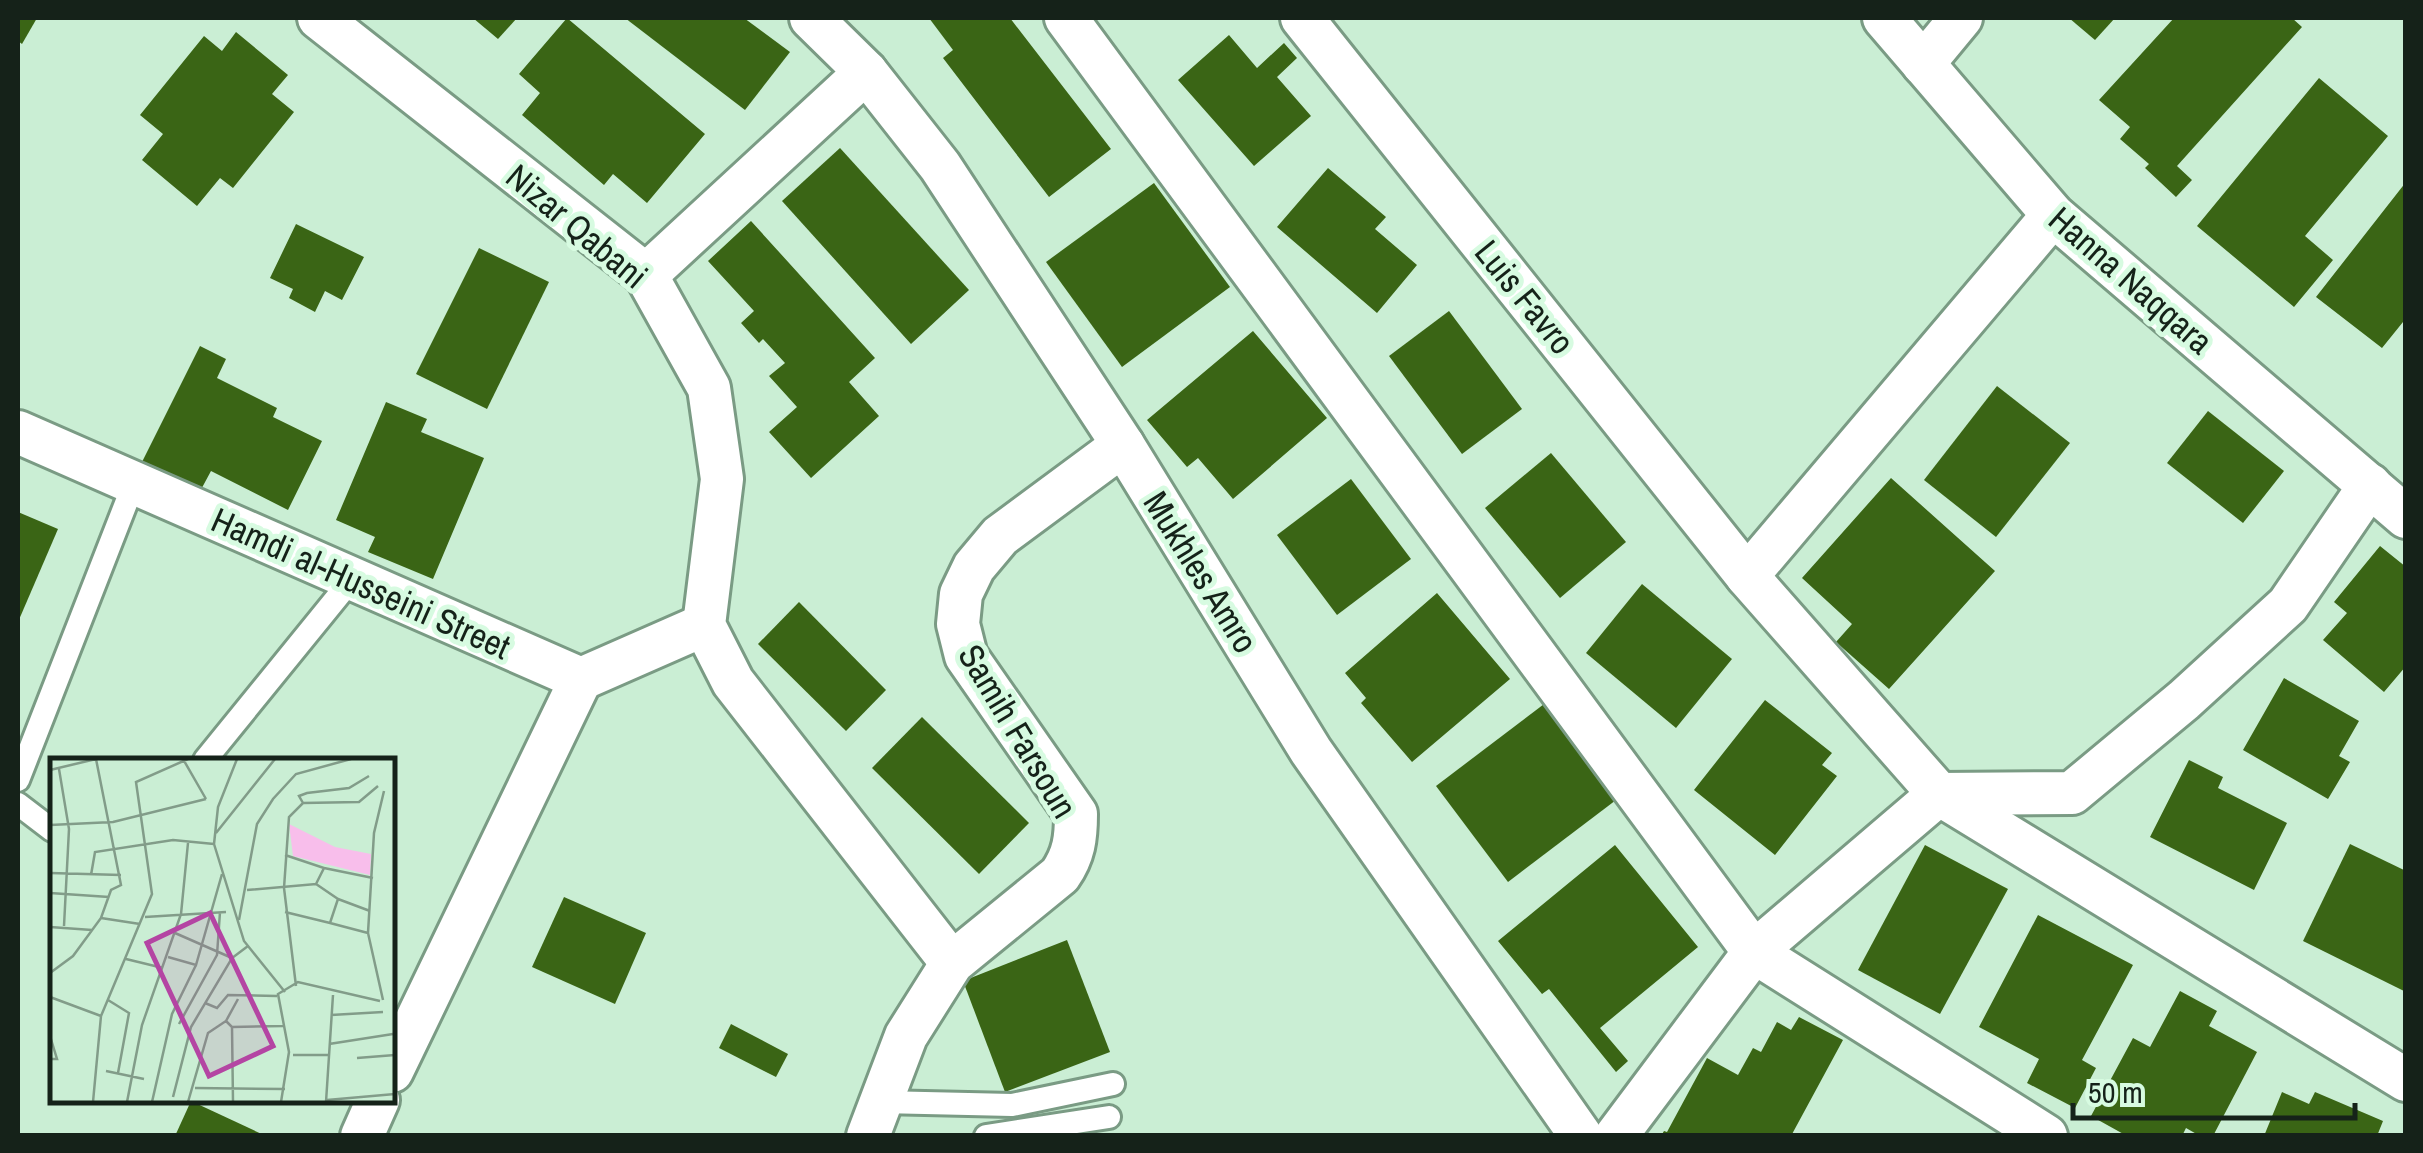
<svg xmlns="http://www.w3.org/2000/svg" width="2423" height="1153" font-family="'Archivo Narrow',sans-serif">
<rect width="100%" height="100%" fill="#caeed4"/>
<g fill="#3a6515">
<polygon points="18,18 37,18 22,44 18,41"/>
<polygon points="473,18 517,18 498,39"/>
<polygon points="567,18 705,134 647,203 613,174 604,185 522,115 540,93 519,74"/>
<polygon points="625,18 744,18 790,52 745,110"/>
<polygon points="929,18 974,18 976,20 980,18 1010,18 1111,149 1049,197 943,58 953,50"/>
<polygon points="2069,18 2115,18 2095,40"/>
<polygon points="2174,18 2292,18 2302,27 2177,166 2192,180 2176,197 2145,168 2149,164 2120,139 2130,127 2099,100"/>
<polygon points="236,32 288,75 272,94 294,112 233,188 220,178 197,206 142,160 163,134 140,115 204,36 222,51"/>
<polygon points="1229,35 1257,68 1284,43 1297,58 1277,77 1311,116 1254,166 1178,80"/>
<polygon points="2319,78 2388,136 2305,236 2333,260 2294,307 2197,226"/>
<polygon points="840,148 969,290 911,344 782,201"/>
<polygon points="1328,168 1386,217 1375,229 1417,265 1377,313 1277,227"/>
<polygon points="2406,182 2406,324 2403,322 2382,348 2316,297"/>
<polygon points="1154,183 1230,287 1122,367 1046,262"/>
<polygon points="751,221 875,358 849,382 879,416 811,478 769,432 797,407 769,376 785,363 763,339 759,343 741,323 754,311 708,261"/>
<polygon points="296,224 364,257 342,300 325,291 315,312 289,298 293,289 270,278"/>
<polygon points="479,248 549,282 487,409 416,374"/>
<polygon points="1449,311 1522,409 1462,454 1389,356"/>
<polygon points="1253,331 1327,418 1233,499 1198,458 1187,467 1147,420"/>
<polygon points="200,346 226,359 217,378 277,408 273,417 322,441 288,510 211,471 197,497 139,468"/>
<polygon points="1997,386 2070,443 1996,537 1924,480"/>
<polygon points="386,402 427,419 421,432 484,458 433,579 368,552 375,537 336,520"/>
<polygon points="2208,411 2284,471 2243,523 2167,463"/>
<polygon points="1551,453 1626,542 1560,598 1485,508"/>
<polygon points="1891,478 1995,571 1889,689 1836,642 1852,624 1802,578"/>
<polygon points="1351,479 1411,559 1337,615 1277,535"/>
<polygon points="18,512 58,529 18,622"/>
<polygon points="2380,546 2406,567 2406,666 2384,692 2323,640 2347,613 2334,602"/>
<polygon points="1642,584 1732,659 1676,728 1586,653"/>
<polygon points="1437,593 1510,679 1412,762 1361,703 1366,698 1345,673"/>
<polygon points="799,602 886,690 846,731 758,644"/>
<polygon points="2284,678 2359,721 2339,756 2350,762 2328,799 2243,750"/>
<polygon points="1765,700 1832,753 1822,765 1837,776 1775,855 1694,790"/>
<polygon points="1548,701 1620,797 1508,882 1436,786"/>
<polygon points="922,717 1029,823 979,874 872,768"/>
<polygon points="2189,760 2223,777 2218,788 2287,823 2254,890 2150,837"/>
<polygon points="2350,844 2406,871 2406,992 2303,941"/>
<polygon points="1615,845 1698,947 1600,1028 1628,1061 1616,1072 1549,989 1542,994 1498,941"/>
<polygon points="1925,845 2008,889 1940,1014 1858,970"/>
<polygon points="564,897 646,933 615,1004 532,967"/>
<polygon points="2038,915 2133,965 2082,1060 2096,1068 2075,1108 2027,1083 2039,1059 1979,1027"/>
<polygon points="1067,940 1110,1052 1005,1092 963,981"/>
<polygon points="2180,991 2217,1011 2209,1026 2257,1052 2213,1136 2200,1136 2186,1128 2182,1136 2127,1136 2091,1116 2133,1038 2150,1047"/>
<polygon points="1799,1017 1843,1040 1791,1136 1661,1136 1664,1131 1667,1132 1707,1058 1738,1075 1753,1048 1761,1052 1777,1022 1791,1030"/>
<polygon points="731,1024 788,1054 776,1077 719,1048"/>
<polygon points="2282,1092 2309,1104 2315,1092 2383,1121 2377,1136 2264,1136"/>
<polygon points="191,1101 266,1136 175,1136"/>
</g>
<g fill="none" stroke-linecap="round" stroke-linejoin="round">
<g stroke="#7a9b84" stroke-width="28">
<g id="lane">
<polyline points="205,760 352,579"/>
<polyline points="18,780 134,483"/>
<polyline points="18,804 52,830"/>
<polyline points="881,1102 1012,1105 1113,1084"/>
<polyline points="986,1136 1109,1117"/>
</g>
</g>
<g stroke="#7a9b84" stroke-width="48">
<g id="street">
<polyline points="319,18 646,275 709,388 722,479 704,625 733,682 952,963"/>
<polyline points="811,18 866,72 940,166 1123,445 1311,751 1581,1136"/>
<polyline points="1066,18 1754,952 2046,1136"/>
<polyline points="1302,18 1747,576"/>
<polyline points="1884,18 2053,215 2406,517"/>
<polyline points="1923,64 1961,18"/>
<polyline points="2053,215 1747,576 1939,794 2406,1080"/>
<polyline points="646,275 866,72"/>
<polyline points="18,432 581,679 704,625"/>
<polyline points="392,1071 581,679"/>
<polyline points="362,1136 378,1100"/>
<path d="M868,1136L906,1036L952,963L1060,875C1074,855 1076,838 1076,814L966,656L958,624L961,594L974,567L1000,536L1123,445"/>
<polyline points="1616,1136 1754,952 1939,794 2072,793 2184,700 2288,605 2370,485"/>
</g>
</g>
<use href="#lane" stroke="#fff" stroke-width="22"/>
<use href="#street" stroke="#fff" stroke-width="42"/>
</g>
<g text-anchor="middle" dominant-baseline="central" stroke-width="10" stroke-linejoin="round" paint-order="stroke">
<g font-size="35" fill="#152219" stroke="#d7fbe1">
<text transform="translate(577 226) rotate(40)">Nizar Qabani</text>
<text transform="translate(2131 280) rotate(41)">Hanna Naqqara</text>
<text transform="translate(1525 297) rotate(51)">Luis Favro</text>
<text transform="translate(1201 572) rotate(58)">Mukhles Amro</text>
<text transform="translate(361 583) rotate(24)">Hamdi al-Husseini Street</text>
<text transform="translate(1018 731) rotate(59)">Samih Farsoun</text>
</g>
</g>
<g transform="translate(50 758)">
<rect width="345" height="345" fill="#caeed4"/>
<path d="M239,66L285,89L321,96L320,117L243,98Z" fill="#f8beeb"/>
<path fill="none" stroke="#829c89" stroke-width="2.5" d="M133,1L156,41M187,1L168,49L164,86L194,183L235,234M9,11L19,71L14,168M0,12L46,1M253,45L249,38L257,35L299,30L319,18M0,67L63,64L156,41M166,75L225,1M235,97L274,110L266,126M274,110L323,120M0,115L71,117M41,117L45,94L123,82L164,86M197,132L266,126L288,141L280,165L235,154M0,135L59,139M288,141L320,153M95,159L176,154M51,160L90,166M189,162L207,66L223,41L246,16L301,1M280,165L318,175M0,169L42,172M125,175L182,200M118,199L146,207L172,116M76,201L113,210M0,215L23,198L51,160L61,132L71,127L46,1M246,228L234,130L239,59L253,45L309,44L328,28M0,239L51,258M58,242L79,255L68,315M333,242L318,175L324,75L334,33M155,245L167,250L178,237L227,238M281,257L333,254M176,263L182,269L183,344M129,266L167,197L170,154M182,269L233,268M0,278L7,301H0M279,286L343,276M243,297H278M307,300L345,297M56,313L94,321M145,330L235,331M123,339L141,269L182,200L198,188M277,342L345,336M43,344L51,258L102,136L86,24L138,1M77,344L92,267L131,156L138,85M102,344L122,256L146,207M138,344L158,275L176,263L188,241M231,344L239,294L228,236L248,224L330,243M276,344L283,237"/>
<path fill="#b445a3" fill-opacity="0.15" stroke="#b445a3" stroke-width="5" d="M160,155L223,288L159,318L97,185Z"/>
<rect width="345" height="345" fill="none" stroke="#152219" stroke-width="5"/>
</g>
<rect width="2423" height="1153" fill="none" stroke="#152219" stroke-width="40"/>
<path d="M2073 1103v15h282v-15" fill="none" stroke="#152219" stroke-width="5"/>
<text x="2088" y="1103" font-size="30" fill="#152219" stroke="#d7fbe1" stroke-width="8" paint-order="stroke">50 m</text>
</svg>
